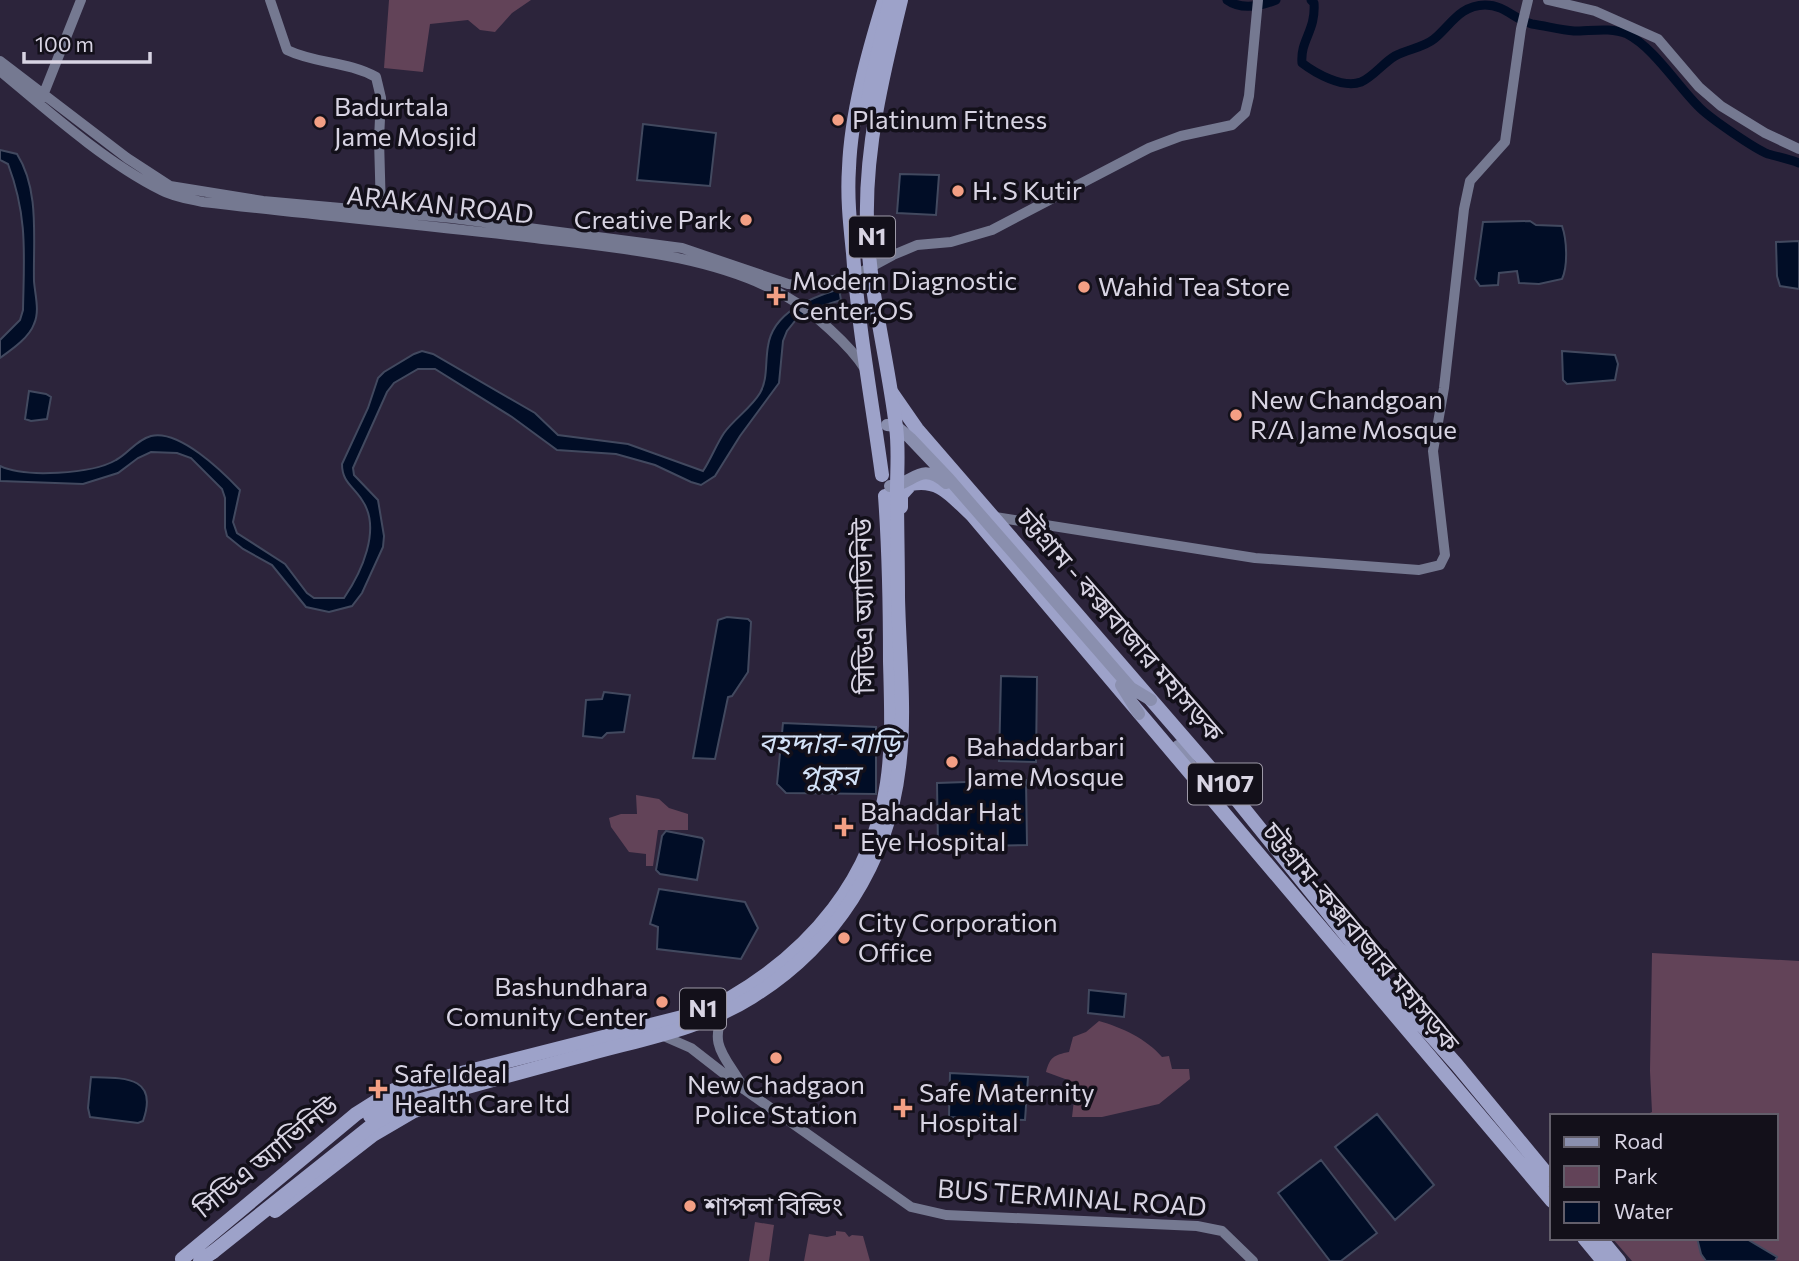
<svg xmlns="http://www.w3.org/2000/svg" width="1799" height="1261" viewBox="0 0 1799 1261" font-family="Commissioner,'Noto Sans Bengali',sans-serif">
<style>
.green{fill:#624358}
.water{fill:#010d26;stroke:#42495f;stroke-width:2}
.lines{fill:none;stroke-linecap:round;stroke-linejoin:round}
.canal{stroke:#010d26;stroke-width:9}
.secondary{stroke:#757991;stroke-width:10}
.primary{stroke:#8a8fae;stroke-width:12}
.highway{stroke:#9da2c9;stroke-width:14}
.primary-bridge{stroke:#8a8fae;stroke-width:12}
.highway-bridge{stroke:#9da2c9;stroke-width:14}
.poi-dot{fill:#f39f84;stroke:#13101a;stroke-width:2.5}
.labels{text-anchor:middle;stroke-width:7;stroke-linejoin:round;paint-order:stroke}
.shield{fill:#13101a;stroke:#9d99a7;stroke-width:2}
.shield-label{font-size:24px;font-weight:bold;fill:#d8d4e3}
.poi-label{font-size:26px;fill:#d8d4e3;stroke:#13101a;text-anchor:start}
.street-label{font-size:26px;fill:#d8d4e3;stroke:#13101a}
.water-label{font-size:28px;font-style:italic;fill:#d2e1f7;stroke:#13101a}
</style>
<rect width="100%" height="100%" fill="#2c243b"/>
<!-- green -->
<path class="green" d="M389,0H531L512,13L495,32L480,30L468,20L430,24L423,72L384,68Z
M636,795L659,799L669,808L688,814V830H658L653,866H646V854L629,852L611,827L609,818L621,814H637Z
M1652,953L1799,961V1261H1632L1612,1238H1776V1116H1644L1652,1112L1650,1071Z
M1099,1021C1121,1027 1147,1039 1162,1057L1169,1056L1172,1069H1189L1190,1079L1159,1104L1102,1117H1072L1076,1083L1046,1072C1050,1057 1054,1055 1069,1052L1073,1037L1086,1032Z
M755,1222L774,1225L769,1261H749Z
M836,1231L845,1232L849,1237L852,1235L863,1236L870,1261H804L809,1234L827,1237L836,1235Z"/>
<!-- water -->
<path class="water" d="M643,124L716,133L710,186L637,180Z
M0,150L17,154C40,190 33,240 34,281C35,295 40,311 34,324C29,338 11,350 0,358V340L20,320L23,310C24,255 28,217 8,164L0,160Z
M900,174L939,175L936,215L897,213Z
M1530,221L1536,225L1562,226C1567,240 1568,266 1562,279L1539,284L1519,283L1517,271L1499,273L1498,285L1480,286L1475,279L1483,222Z
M1799,241V289L1780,286L1777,276L1776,242Z
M839,289L841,300L813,309L795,321L787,331L783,341L779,383L740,436L715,476L701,485L691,482L655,465L616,454L557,450L512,417L435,369H418L394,383L387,392L353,468L354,475L378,500L384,536L383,547L362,593L352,606L329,612L306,607L272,565L243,549L227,536L225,528V498L222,489L191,458L177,453L151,452L138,458L118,473L83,484L0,481V466C24,478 92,474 116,460C129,453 136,440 151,436C179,429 222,471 240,490L233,522L237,533L285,564L307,593L314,598H344C361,573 382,529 362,500C353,486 342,482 342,464L368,408L378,378L384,372L414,354L422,351L433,354L535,413L558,435L628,444L703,471C711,459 716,445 724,433C734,419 751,408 760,393C768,379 765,362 768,346C773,312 810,298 839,289Z
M1562,351L1615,355L1618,364L1615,380L1567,384L1563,380Z
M29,391L46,394L51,397L47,419L31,421L25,419Z
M727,617L748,619L751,622L748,672L732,696L728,697L715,759L693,758L718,620Z
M1001,676L1037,677L1036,762L999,761Z
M604,692L630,695L624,732L607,733L602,738L583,736L586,700L602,699Z
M783,723L876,727V794L786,793L777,784Z
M1026,780L1027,845L938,847L937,783Z
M666,831L702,838L704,841L697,880L660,874L656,870L662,836Z
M659,889L745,902L758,928L741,959L657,949L658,927L650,924Z
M1089,990L1126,994L1124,1017L1088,1013Z
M950,1073L1028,1077L1025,1120L949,1117Z
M91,1077C124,1078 159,1076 143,1121L138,1123L90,1117L88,1108Z
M1377,1114L1434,1185L1395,1220L1335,1147Z
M1321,1160L1377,1233L1341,1261H1330L1278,1193Z
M1697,1238H1745L1777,1257L1775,1261H1706L1701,1254Z"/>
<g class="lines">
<!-- canal -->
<path class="canal" d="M1227,0C1241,10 1261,6 1276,0
M1311,0L1314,3C1316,31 1300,40 1302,63C1315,73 1343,89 1361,82C1373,77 1383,63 1395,56C1407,49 1423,48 1434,39C1450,26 1460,5 1485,5C1506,5 1514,20 1532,24C1546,26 1561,30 1574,31C1591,31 1611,27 1627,34C1653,47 1677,85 1698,106C1708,117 1755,149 1768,154C1778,157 1789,159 1799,163"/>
<!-- secondary -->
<path class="secondary" d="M270,0L287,50C316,64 347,61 376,77L381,98L379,139L381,212
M1548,0L1595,11L1658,39L1699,87L1721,106L1765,133L1799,149
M0,61L127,158L170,186L263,201L452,218L682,248L788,284L809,285L854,276L893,255L917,245L951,242L992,230L1149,148L1181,136L1232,125L1245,113L1249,96L1258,0
M0,71C48,111 105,162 161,190C174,197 189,199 203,202C313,215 425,225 535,238C617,248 715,255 787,297C812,311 850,345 865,369
M42,98L81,0
M995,517L1255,558L1419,570L1440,565L1445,555L1433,451L1444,388L1464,209L1470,181L1505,142L1521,29L1528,0
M725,1012C708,1043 724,1055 740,1082
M659,1034L691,1048L745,1090L911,1207L946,1215L1197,1226L1222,1231L1253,1261"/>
<!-- primary -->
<path class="primary" d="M1178,746L1191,766"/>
<!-- highway -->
<path class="highway" d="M892,393L917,429L1224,784L1387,986L1457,1065L1552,1180
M882,475C872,401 858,327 853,253C850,224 847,197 849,168C851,114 868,53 884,1
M901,507V495L911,484C940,478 952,497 972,515L1552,1201
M275,1211L373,1135L414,1111L462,1095
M1584,1238L1603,1261
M1600,1238L1619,1261
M182,1259L356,1114L394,1090L686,1016C700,1010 717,1006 730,998C811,951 873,878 887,783C893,743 891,701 890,661C890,606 889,551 885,496
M200,1261L213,1252"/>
<!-- primary-bridge -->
<path class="primary-bridge" d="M887,425L896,426L910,438L949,479L1131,688L1151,700
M890,486C913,485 920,460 946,483
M1121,685L1139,714"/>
<!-- highway-bridge -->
<path class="highway-bridge" d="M866,115L871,83L890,0
M370,1116L393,1102L411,1095
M213,1252L376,1122L414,1102C471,1086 528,1070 585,1055C642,1039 701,1029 752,997C834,946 888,863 899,767C906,713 899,651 898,597C898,561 897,526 897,491C897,469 899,448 896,427C888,359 869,293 867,223C865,147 883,74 901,0"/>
</g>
<!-- markers -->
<g class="poi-dot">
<circle cx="838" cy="120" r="7"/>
<circle cx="320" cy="122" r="7"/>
<circle cx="958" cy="191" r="7"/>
<circle cx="746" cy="220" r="7"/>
<circle cx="1084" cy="287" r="7"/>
<path d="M772.5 285.5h7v7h7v7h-7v7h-7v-7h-7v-7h7z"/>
<circle cx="1236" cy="415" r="7"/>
<circle cx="952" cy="762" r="7"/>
<path d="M840.5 816.5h7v7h7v7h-7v7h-7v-7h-7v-7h7z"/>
<circle cx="844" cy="938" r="7"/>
<circle cx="662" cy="1002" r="7"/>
<circle cx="776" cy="1058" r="7"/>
<path d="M374.5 1078.5h7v7h7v7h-7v7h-7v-7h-7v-7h7z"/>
<path d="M899.5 1097.5h7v7h7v7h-7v7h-7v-7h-7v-7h7z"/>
<circle cx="690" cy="1206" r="7"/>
</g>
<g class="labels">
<!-- shield labels -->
<g class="shield">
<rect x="849" y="216.5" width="46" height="41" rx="5"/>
<rect x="1188" y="763.5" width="74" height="41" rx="5"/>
<rect x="680" y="988.5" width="46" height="41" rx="5"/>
</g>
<g class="shield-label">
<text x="872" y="245">N1</text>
<text x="1225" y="792">N107</text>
<text x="703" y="1017">N1</text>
</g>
<!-- poi labels -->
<g class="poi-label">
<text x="334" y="116">Badurtala<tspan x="334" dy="30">Jame Mosjid</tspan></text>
<text x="852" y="129">Platinum Fitness</text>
<text x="972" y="200">H. S Kutir</text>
<text x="732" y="229" text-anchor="end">Creative Park</text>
<text x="792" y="290">Modern Diagnostic<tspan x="792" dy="30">Center,OS</tspan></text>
<text x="1098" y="296">Wahid Tea Store</text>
<text x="1250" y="409">New Chandgoan<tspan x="1250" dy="30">R/A Jame Mosque</tspan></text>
<text x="966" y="756">Bahaddarbari<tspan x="966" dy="30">Jame Mosque</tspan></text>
<text x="860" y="821">Bahaddar Hat<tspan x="860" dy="30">Eye Hospital</tspan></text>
<text x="858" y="932">City Corporation<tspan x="858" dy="30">Office</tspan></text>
<text x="648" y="996" text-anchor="end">Bashundhara<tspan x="648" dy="30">Comunity Center</tspan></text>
<text x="394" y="1083">Safe Ideal<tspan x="394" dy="30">Health Care ltd</tspan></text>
<text x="776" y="1094" text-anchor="middle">New Chadgaon<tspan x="776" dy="30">Police Station</tspan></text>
<text x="919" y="1102">Safe Maternity<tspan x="919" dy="30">Hospital</tspan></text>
<text x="704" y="1215">শাপলা বিল্ডিং</text>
</g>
<!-- street labels -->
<g class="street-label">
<text transform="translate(440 205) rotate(6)" y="9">ARAKAN ROAD</text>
<text transform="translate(864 606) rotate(-91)" y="9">সিডিএ অ্যাভিনিউ</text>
<text transform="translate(1120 625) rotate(49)" y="9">চট্টগ্রাম - কক্সবাজার মহাসড়ক</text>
<text transform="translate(1361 937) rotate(50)" y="9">চট্টগ্রাম-কক্সবাজার মহাসড়ক</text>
<text transform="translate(266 1157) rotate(-39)" y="9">সিডিএ অ্যাভিনিউ</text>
<text transform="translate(1072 1198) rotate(4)" y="9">BUS TERMINAL ROAD</text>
</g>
<!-- water labels -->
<g class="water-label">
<text x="829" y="753">বহদ্দার-বাড়ি<tspan x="829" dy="32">পুকুর</tspan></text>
</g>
</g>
<!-- legend -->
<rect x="1550" y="1114" width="228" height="126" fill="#13101a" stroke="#625e6a" stroke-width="2"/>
<rect x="1564" y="1137" width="35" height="10" fill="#8a8fae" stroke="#625e6a" stroke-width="2"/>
<text x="1614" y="1149" font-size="21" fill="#d8d4e3">Road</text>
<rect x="1564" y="1166" width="35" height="21" fill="#624358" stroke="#625e6a" stroke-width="2"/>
<text x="1614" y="1184" font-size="21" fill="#d8d4e3">Park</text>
<rect x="1564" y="1202" width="35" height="21" fill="#010d26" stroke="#625e6a" stroke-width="2"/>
<text x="1614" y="1219" font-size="21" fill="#d8d4e3">Water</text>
<!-- scale -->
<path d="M24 52v10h126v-10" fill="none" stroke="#d8d4e3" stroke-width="3.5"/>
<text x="35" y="52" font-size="21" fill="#d8d4e3" stroke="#13101a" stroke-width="5" paint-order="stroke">100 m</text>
</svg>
